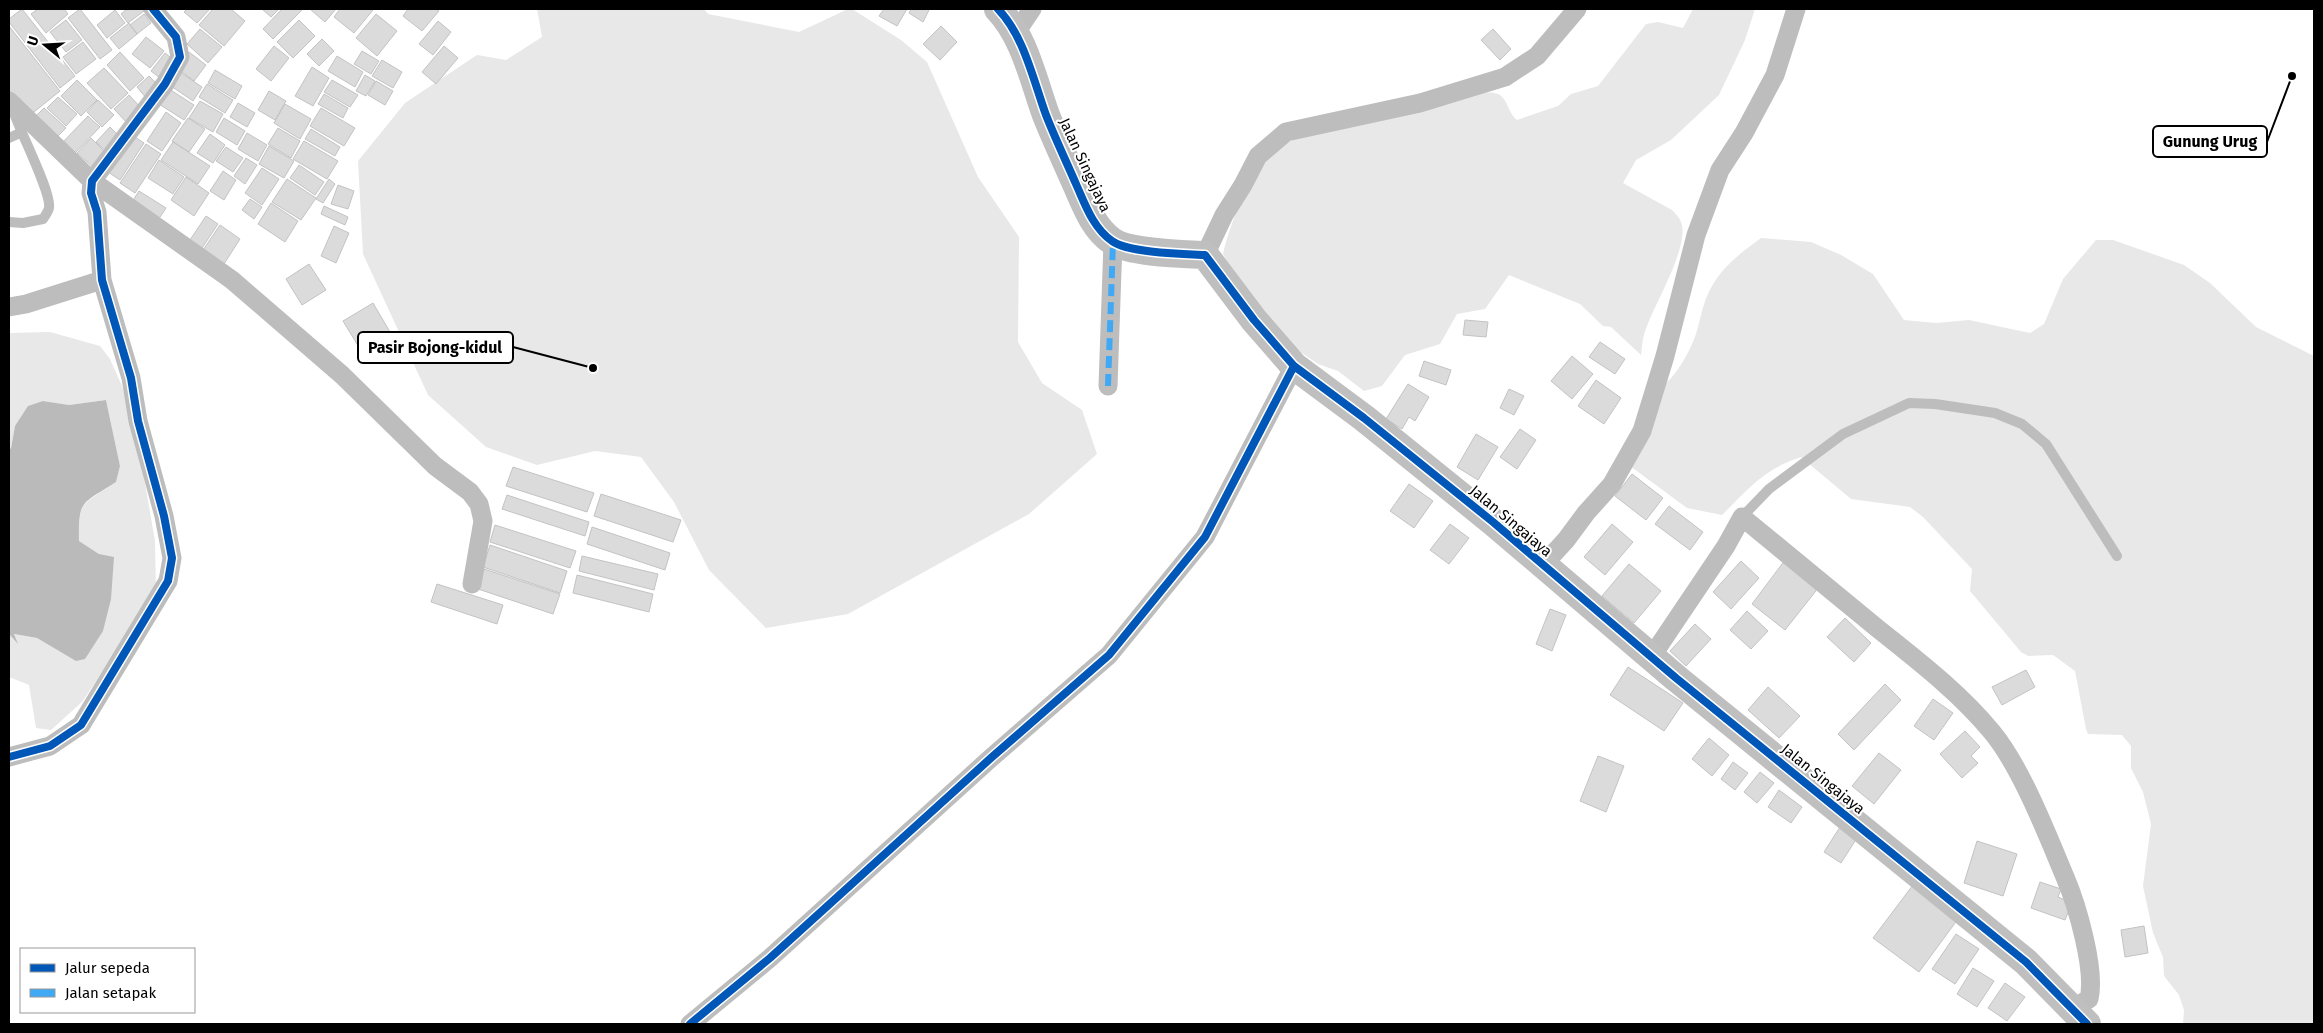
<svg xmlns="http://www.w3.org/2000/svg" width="2323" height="1033" viewBox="0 0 2323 1033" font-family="'Fira Sans',sans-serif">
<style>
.green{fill:#e8e8e8}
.water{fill:#bababa}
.building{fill:#dbdbdb;stroke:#c3c3c3}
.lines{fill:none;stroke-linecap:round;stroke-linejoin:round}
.lane{stroke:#bdbdbd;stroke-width:10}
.street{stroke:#bdbdbd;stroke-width:19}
.secondary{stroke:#bfbfbf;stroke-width:28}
.quiet{stroke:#3fa9f5;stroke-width:6;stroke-dasharray:12 6;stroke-linecap:butt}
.cycleway-casing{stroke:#fff;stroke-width:11}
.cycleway{stroke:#0057b8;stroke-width:8}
.labels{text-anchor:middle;stroke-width:4;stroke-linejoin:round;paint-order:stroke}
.street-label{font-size:15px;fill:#000;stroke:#fff}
.leader{fill:none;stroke:#000;stroke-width:2}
.callout-dot{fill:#000;stroke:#fff;stroke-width:2}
.callout{fill:#fff;stroke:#000;stroke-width:2}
.callout-label{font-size:16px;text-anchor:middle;font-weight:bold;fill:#000}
</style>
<rect width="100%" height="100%" fill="#fff"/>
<!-- green -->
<path class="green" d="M537,9H704L708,14L799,32L848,9H852L901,40L927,62L978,177L1019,237L1018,342L1042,383L1082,410L1097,454L1029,514L848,614L766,628L709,570L674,502L641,457L595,451L537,465L486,447L428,395L363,254L358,161L405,103L477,55L506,60L542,37Z
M1693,9H1755L1745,40L1719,95L1671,140L1636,160L1623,183L1672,210C1677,215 1681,219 1682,226C1687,253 1651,309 1644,335C1642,342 1642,348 1641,355L1611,327L1603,326L1580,304L1509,275L1485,309L1457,314L1440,344L1405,355L1382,386L1364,391L1338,371L1318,364L1293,347L1242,290L1223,254C1232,216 1250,174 1279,148C1285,142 1295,139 1303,136L1476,91C1483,92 1491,92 1498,94C1507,97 1508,113 1517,120L1558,106L1571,94L1598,86L1646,24L1658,22L1683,28Z
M1761,238L1811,242L1841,255L1873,274L1904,320L1936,323L1969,320L2030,333L2044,324L2063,279L2096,240H2113L2184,265L2210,283L2256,327L2314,356V1024H2183L2184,1010L2179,995L2164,976L2163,957L2153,933L2143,886L2151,824L2143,792L2131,768V746L2122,735L2088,734L2086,729L2075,671L2053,655L2028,656L2021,652L1970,591L1972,569L1923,517L1910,507L1851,499L1801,457C1764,469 1748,489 1722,515L1687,508L1630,466L1666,383C1679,371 1690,351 1696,334C1701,318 1703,301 1712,286C1724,265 1742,252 1761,238Z
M50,332L100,346L110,359L122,386L137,437L155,541L156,592L82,702L51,730L36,728L29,685L9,677V634L17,643L14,634L37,638L77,661L99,554L79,541C78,499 83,505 116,482L120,466L106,400L69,405L43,401L15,426L11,448L9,450V333Z"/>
<!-- water -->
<path class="water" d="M106,400L120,466L116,482C83,504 78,498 79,541L99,554L114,557L111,599L103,631L85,659L76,661L37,638L14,634L18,644L9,634V450L11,448L15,426L28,406L43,401L69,405Z"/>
<!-- building -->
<path class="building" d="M22,9L75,76L60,88L9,22V19Z
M38,9H64L68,14L46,33L31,14Z
M80,9L112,50L100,59L68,18Z
M127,9H142L144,11L128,23L121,14Z
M187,9H210L197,23L184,12Z
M213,9H231L245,21L224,46L199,25Z
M262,9H279L271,17Z
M282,9H303L273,39L263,29Z
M312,9H336L325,22L311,10Z
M340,9H371L373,10L354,33L334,17Z
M408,9H436L439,11L422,31L403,16Z
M884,9H907L897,26L879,16Z
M911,9H927L929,10L923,22L909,13Z
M115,10L125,23L107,38L97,25Z
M144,14L151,23L137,34L130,25Z
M376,14L397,31L377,56L356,38Z
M66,20L82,40L66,52L50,32Z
M299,20L315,36L293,58L277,42Z
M438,21L451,32L433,55L419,44Z
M129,23L137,34L119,49L110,38Z
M9,26L60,91L29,116L9,90Z
M941,26L957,42L940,60L923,44Z
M200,29L222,47L208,63L187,44Z
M1493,29L1511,49L1500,60L1481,40Z
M146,37L164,51L150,68L132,54Z
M322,39L334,51L319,66L307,54Z
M83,42L96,59L76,74L63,57Z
M274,46L289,58L271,81L256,69Z
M444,46L458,58L436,84L422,72Z
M362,51L379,61L371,74L354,64Z
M120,52L144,78L130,91L107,65Z
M189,52L206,65L194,81L177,68Z
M165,53L174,60L160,78L151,71Z
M337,56L363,72L355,87L328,71Z
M382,60L402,72L393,88L372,76Z
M312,67L329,78L313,106L295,96Z
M104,68L128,93L111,109L87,83Z
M177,70L202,87L193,101L168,84Z
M215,70L242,86L235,99L208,83Z
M365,75L375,81L366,96L356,91Z
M149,76L160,87L147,99L137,87Z
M77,80L97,100L81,116L61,96Z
M332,80L358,95L350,107L324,92Z
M376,81L393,91L385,105L368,95Z
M207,84L233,100L225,113L199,97Z
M169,89L194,105L184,120L159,104Z
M269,91L286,101L275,120L258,110Z
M324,94L348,108L343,118L318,104Z
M129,95L143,110L128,124L114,109Z
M58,97L77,114L66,126L47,108Z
M98,100L114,115L102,127L87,112Z
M200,101L223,114L213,132L189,118Z
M238,103L255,113L247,127L230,117Z
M285,104L311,119L300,139L274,123Z
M44,108L66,128L55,139L34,118Z
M321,108L355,128L344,146L310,126Z
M166,112L181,123L162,151L147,141Z
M88,116L100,127L73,155L61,144Z
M188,118L205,129L189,152L172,141Z
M224,118L245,131L237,145L216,132Z
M110,127L121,138L108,153L96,142Z
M278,128L300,141L291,158L268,144Z
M311,129L340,147L335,156L305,139Z
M129,133L144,143L120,180L105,170Z
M247,133L267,145L258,161L238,149Z
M210,134L225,145L213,163L197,153Z
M91,138L106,153L93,167L77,153Z
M304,141L338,161L327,179L293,159Z
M173,142L210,166L198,184L161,160Z
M146,144L161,154L135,193L120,183Z
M269,146L294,161L284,178L259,164Z
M226,147L243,158L233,172L216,161Z
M246,158L257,165L245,184L234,176Z
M159,160L184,177L173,194L148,178Z
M299,165L324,182L315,195L290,178Z
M262,168L279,179L262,205L245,193Z
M223,171L236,180L224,200L210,191Z
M186,177L209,193L194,216L171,200Z
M287,179L316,198L301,220L272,202Z
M329,179L335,184L323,203L316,199Z
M338,185L354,191L348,209L331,204Z
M139,191L166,208L156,223L130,205Z
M250,199L262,207L254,219L242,210Z
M271,203L298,221L285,242L258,224Z
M324,206L348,217L345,225L321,214Z
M206,216L218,224L200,251L188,243Z
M220,225L240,239L224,264L203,250Z
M334,226L349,233L336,263L321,256Z
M309,264L326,290L302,305L286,279Z
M373,303L390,332L360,349L343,321Z
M1465,320L1488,322L1486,337L1463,335Z
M1600,342L1625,359L1615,374L1589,357Z
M1572,356L1593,374L1572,399L1551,381Z
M1424,361L1451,370L1446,385L1419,376Z
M1596,380L1621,398L1604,424L1578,406Z
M1408,384L1429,397L1415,421L1409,417L1402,429L1386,419Z
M1509,389L1524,396L1514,415L1500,408Z
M1520,429L1536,440L1517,469L1500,457Z
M1476,434L1498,447L1478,480L1457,467Z
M513,467L594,493L587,512L506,486Z
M1632,474L1663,498L1646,520L1615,496Z
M1409,484L1433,501L1414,528L1390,511Z
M601,494L681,520L673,542L594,516Z
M507,495L589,522L585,536L502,509Z
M1669,506L1703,532L1690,550L1655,524Z
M1450,524L1469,538L1449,564L1430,550Z
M1612,524L1633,542L1605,575L1584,557Z
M495,525L576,551L570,568L490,542Z
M592,527L670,553L665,570L587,544Z
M490,545L567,571L560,593L483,567Z
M582,556L658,574L654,590L579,571Z
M1785,560L1819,587L1785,630L1752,604Z
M1741,561L1759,578L1731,609L1713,592Z
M1629,564L1661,591L1634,623L1602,596Z
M484,569L560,594L553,614L478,589Z
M577,575L653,594L649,612L573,593Z
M437,584L503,605L497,624L431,602Z
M1550,609L1566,615L1552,651L1536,644Z
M1747,611L1768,631L1751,649L1730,630Z
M1845,618L1871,643L1854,662L1827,637Z
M1695,624L1711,639L1686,666L1670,651Z
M1628,667L1683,703L1664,731L1610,695Z
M2026,670L2035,687L2002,705L1992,687Z
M1885,684L1901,700L1854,750L1838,734Z
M1768,687L1800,716L1779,738L1748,710Z
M1933,699L1953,713L1934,740L1914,726Z
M1965,731L1980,747L1971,756L1978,763L1962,778L1940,754Z
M1709,738L1729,755L1712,776L1692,759Z
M1879,753L1901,770L1874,804L1852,786Z
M1598,756L1624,766L1606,812L1580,801Z
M1733,762L1748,773L1735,790L1721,779Z
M1760,772L1774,783L1757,803L1744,792Z
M1779,790L1802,807L1791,823L1768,807Z
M1840,827L1857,838L1841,863L1824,852Z
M1977,841L2017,854L2003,896L1964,883Z
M2040,882L2061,889L2058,897L2072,903L2065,920L2031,908Z
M1913,885L1958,919L1919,972L1873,938Z
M2144,926L2148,953L2125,957L2121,930Z
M1956,934L1979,949L1955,984L1932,969Z
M1973,968L1994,981L1977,1007L1957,994Z
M2005,983L2025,997L2007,1021L1988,1008Z"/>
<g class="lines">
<!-- lane -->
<path class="lane" d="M9,138L20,133
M9,222L23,223L43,219C45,216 48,212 49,208C52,193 19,130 13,110
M1742,517L1769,489L1843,434L1909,403L1935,404L1995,413L2022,424L2046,444L2117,556"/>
<!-- street -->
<path class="street" d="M1015,34L1032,9
M9,101L92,181L232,280L342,375L435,466L470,492L479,504L483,521L472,584
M1205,255L1224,215L1243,185L1258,156L1286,132L1420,103L1505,77L1537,56L1577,9
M9,307L26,304L102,280
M1108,386L1113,242
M1543,565L1566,540L1586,513L1612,484L1642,431L1665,356L1696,235L1720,170L1744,133L1775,75L1796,9
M1652,656L1726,546L1742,517C1787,554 1832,591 1877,628C1917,660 1959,692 1992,732C2021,767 2047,834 2065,877C2077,905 2096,970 2089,999L2073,1008
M9,757L50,746L81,725L168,581L172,558L164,516L138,421L131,378L102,280L97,212L91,193L92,181L165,84L180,57L176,37L153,9
M690,1024L770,958L992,757L1109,655L1205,537L1294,366"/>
<!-- secondary -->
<path class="secondary" d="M998,9C1024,36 1033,79 1046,115C1055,138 1066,161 1076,184C1085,204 1093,228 1112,241C1128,253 1184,254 1205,255L1254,320L1294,366L1364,418L1493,522L1676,678L2026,962L2087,1024"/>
<!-- quiet -->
<path class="quiet" d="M1108,386L1113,242"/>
<!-- cycleway casing -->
<g class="cycleway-casing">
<path id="cycleway" d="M998,9C1024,36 1033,79 1046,115C1055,138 1066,161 1076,184C1085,204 1093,228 1112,241C1128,253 1184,254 1205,255L1254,320L1294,366L1364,418L1493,522L1676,678L2026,962L2087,1024
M9,757L50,746L81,725L168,581L172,558L164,516L138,421L131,378L102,280L97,212L91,193L92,181L165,84L180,57L176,37L153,9
M690,1024L770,958L992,757L1109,655L1205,537L1294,366"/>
</g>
<!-- cycleway -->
<use href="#cycleway" class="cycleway"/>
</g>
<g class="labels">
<!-- street labels -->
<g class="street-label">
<text transform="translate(1085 165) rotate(65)" y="5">Jalan Singajaya</text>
<text transform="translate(1511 521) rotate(40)" y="5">Jalan Singajaya</text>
<text transform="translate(1823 779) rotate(39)" y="5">Jalan Singajaya</text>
</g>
</g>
<!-- callouts -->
<path class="leader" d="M2292 76L2267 142M593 368L513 347"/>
<g class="callout-dot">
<circle cx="2292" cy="76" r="5"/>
<circle cx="593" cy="368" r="5"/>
</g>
<g class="callout">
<rect x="2153" y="126" width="114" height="31" rx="5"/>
<rect x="358" y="332" width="155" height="31" rx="5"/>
</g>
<g class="callout-label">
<text x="2210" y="147">Gunung Urug</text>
<text x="435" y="353">Pasir Bojong-kidul</text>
</g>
<!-- border -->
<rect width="2323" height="1033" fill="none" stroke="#000000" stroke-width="20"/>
<!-- legend -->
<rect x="20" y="948" width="175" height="65" fill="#ffffff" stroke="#999999"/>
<rect x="30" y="964" width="25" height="8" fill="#0057b8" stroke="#999999"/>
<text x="65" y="973" font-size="15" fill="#000000">Jalur sepeda</text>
<rect x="30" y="989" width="25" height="8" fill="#3fa9f5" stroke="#999999"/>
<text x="65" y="998" font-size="15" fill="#000000">Jalan setapak</text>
<!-- north arrow -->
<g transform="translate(45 45) rotate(288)" stroke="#ffffff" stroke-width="4" paint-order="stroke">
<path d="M0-4L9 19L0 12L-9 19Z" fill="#000000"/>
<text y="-8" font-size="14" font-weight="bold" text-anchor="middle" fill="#000000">U</text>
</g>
</svg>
